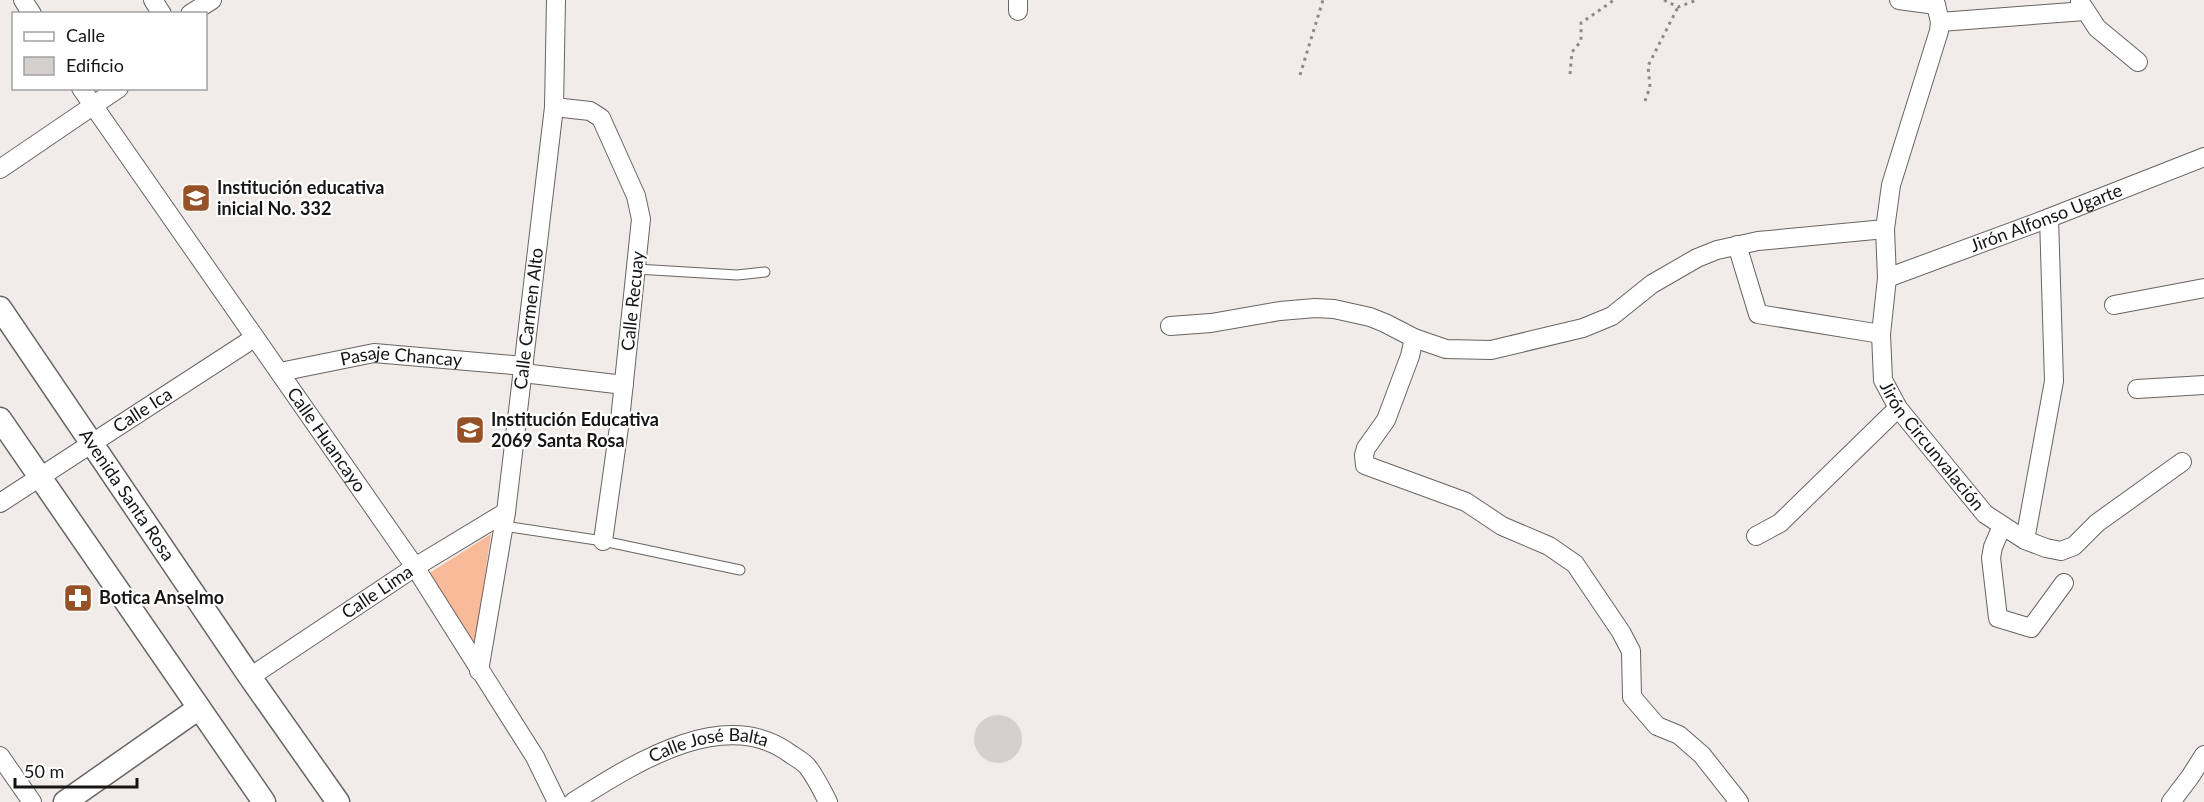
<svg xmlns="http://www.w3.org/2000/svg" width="2204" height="802" viewBox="0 0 2204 802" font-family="Lato,sans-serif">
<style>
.green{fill:#f8ba98}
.building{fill:#d4d0cd}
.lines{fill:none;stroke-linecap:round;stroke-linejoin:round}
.service-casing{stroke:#686462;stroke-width:11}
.minor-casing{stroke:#686462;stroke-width:20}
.tertiary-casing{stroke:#686462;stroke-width:25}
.path{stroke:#8e8a88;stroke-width:3;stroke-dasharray:3 4.5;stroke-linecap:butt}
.service{stroke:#fff;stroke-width:9}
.minor{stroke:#fff;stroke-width:18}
.tertiary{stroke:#fff;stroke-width:22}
.labels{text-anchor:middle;stroke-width:4.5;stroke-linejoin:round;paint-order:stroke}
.poi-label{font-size:18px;font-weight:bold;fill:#171514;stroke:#fff;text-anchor:start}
.street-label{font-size:18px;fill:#171514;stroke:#fff}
</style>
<rect width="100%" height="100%" fill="#f1ece9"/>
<!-- green -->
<path class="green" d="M491,534L475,645L428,574Z"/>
<!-- building -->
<path class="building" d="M974 739a24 24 0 1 1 48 0a24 24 0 1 1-48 0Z"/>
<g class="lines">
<!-- service casing -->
<g class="service-casing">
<path id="service" d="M636,269L737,275L765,272
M504,526L603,541L740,570"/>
</g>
<!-- minor casing -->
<g class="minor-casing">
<g id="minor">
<path d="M23,0L32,14"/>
<path d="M153,0L162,14"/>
<path d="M1899,0L1936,5"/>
<path d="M2080,2L2097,28L2138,62"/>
<path id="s1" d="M1936,5L1940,22L1939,31L1891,185L1885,229L1887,278L1881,334L1883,380L1898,408L1985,514L2025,540L2046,548L2061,551L2074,546L2097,523L2182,462"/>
<path d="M1018,11V0"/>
<path d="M190,14L212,0"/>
<path d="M1940,22L2085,11"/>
<path id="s2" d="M81,88L415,567L535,757L557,802"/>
<path d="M554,107L590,111L601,118L636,196L641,219L620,420L603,541"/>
<path d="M0,169L119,88"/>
<path d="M1737,245L1758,314L1881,334"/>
<path id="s3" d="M1887,278L2049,218L2204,157"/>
<path d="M2114,305L2204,288"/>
<path d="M1170,326L1211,323L1280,311L1315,308L1334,309L1370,317L1385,323L1414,338L1446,349L1491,350L1583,328L1612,316L1652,284L1697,258L1717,250L1758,241L1885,229"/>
<path d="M1414,338L1410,356L1386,420L1366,448L1364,455L1365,465L1466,502L1502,526L1549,546L1575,564L1621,632L1631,651L1632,697L1657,726L1679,735L1702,755L1739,802"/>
<path id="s4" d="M280,372L374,353L524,366"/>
<path d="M523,373L624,385"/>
<path d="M2137,389L2204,385"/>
<path id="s5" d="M0,503L254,338"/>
<path d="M2002,526L1993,547L1991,558L1998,618L2031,628L2064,583"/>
<path d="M1756,536L1780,523L1898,408"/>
<path d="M2025,540L2054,381L2049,218"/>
<path id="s6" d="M479,671L506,512L554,107L556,0"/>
<path id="s7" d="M250,677L415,567L506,512"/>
<path d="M0,756L32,802"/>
<path id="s8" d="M573,802C632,765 725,703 792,755C797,758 803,762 807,766C815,776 822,790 828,802"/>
<path d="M2171,802L2190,777L2204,755"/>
</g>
</g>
<!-- tertiary casing -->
<g class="tertiary-casing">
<g id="tertiary">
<path id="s9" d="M0,308L250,677L338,802"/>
<path d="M0,419L264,802"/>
<path d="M65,802L199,708"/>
</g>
</g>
<!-- path -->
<path class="path" d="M1664,0L1678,7L1697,0
M1570,74L1572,52L1581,41V23L1614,0
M1300,75L1323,0
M1645,101L1650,87L1648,66L1678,7"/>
<!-- service -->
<use href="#service" class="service"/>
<!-- minor -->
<use href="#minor" class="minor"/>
<!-- tertiary -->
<use href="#tertiary" class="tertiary"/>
</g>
<!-- icons -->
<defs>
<g id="school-square" transform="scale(1.5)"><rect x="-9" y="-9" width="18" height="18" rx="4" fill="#975127" stroke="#fff"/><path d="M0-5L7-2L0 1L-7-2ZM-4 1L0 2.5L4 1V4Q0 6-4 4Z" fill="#fff"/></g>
<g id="pharmacy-square" transform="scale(1.5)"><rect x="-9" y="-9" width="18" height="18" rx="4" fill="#975127" stroke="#fff"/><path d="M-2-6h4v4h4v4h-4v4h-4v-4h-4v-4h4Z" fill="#fff"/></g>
</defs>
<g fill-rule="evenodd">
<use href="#school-square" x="196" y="198"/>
<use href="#school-square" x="470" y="430"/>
<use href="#pharmacy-square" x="78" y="598"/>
</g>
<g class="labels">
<!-- poi labels -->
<g class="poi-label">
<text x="217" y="194">Institución educativa<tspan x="217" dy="21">inicial No. 332</tspan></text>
<text x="491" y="426">Institución Educativa<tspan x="491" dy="21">2069 Santa Rosa</tspan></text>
<text x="99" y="604">Botica Anselmo</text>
</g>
<!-- street labels -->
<g class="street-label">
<text dy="6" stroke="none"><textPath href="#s3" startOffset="170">Jirón Alfonso Ugarte</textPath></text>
<text transform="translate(633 301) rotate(-84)" y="6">Calle Recuay</text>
<text dy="6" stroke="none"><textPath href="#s6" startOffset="356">Calle Carmen Alto</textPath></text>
<text dy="6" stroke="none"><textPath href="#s4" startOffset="123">Pasaje Chancay</textPath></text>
<text dy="6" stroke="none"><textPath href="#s5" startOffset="170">Calle Ica</textPath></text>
<text dy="6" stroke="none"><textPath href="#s2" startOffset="429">Calle Huancayo</textPath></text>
<text dy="6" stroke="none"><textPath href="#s1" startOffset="466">Jirón Circunvalación</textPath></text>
<text dy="6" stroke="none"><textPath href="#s9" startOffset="226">Avenida Santa Rosa</textPath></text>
<text dy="6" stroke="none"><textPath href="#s7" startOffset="153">Calle Lima</textPath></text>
<text dy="6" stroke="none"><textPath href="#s8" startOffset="150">Calle José Balta</textPath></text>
</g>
</g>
<!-- legend -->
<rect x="12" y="12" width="195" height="78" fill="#ffffff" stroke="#a2a1a1" stroke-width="1.5"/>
<rect x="24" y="32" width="30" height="9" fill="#ffffff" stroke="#a2a1a1" stroke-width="1.5"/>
<text x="66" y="42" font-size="18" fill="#171514">Calle</text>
<rect x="24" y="57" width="30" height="18" fill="#d4d0cd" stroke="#a2a1a1" stroke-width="1.5"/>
<text x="66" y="72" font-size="18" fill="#171514">Edificio</text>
<!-- scale -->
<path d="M15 778v9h122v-9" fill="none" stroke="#171514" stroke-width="3"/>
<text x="24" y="778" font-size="18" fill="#171514" stroke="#ffffff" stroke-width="4.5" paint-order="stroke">50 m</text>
</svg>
